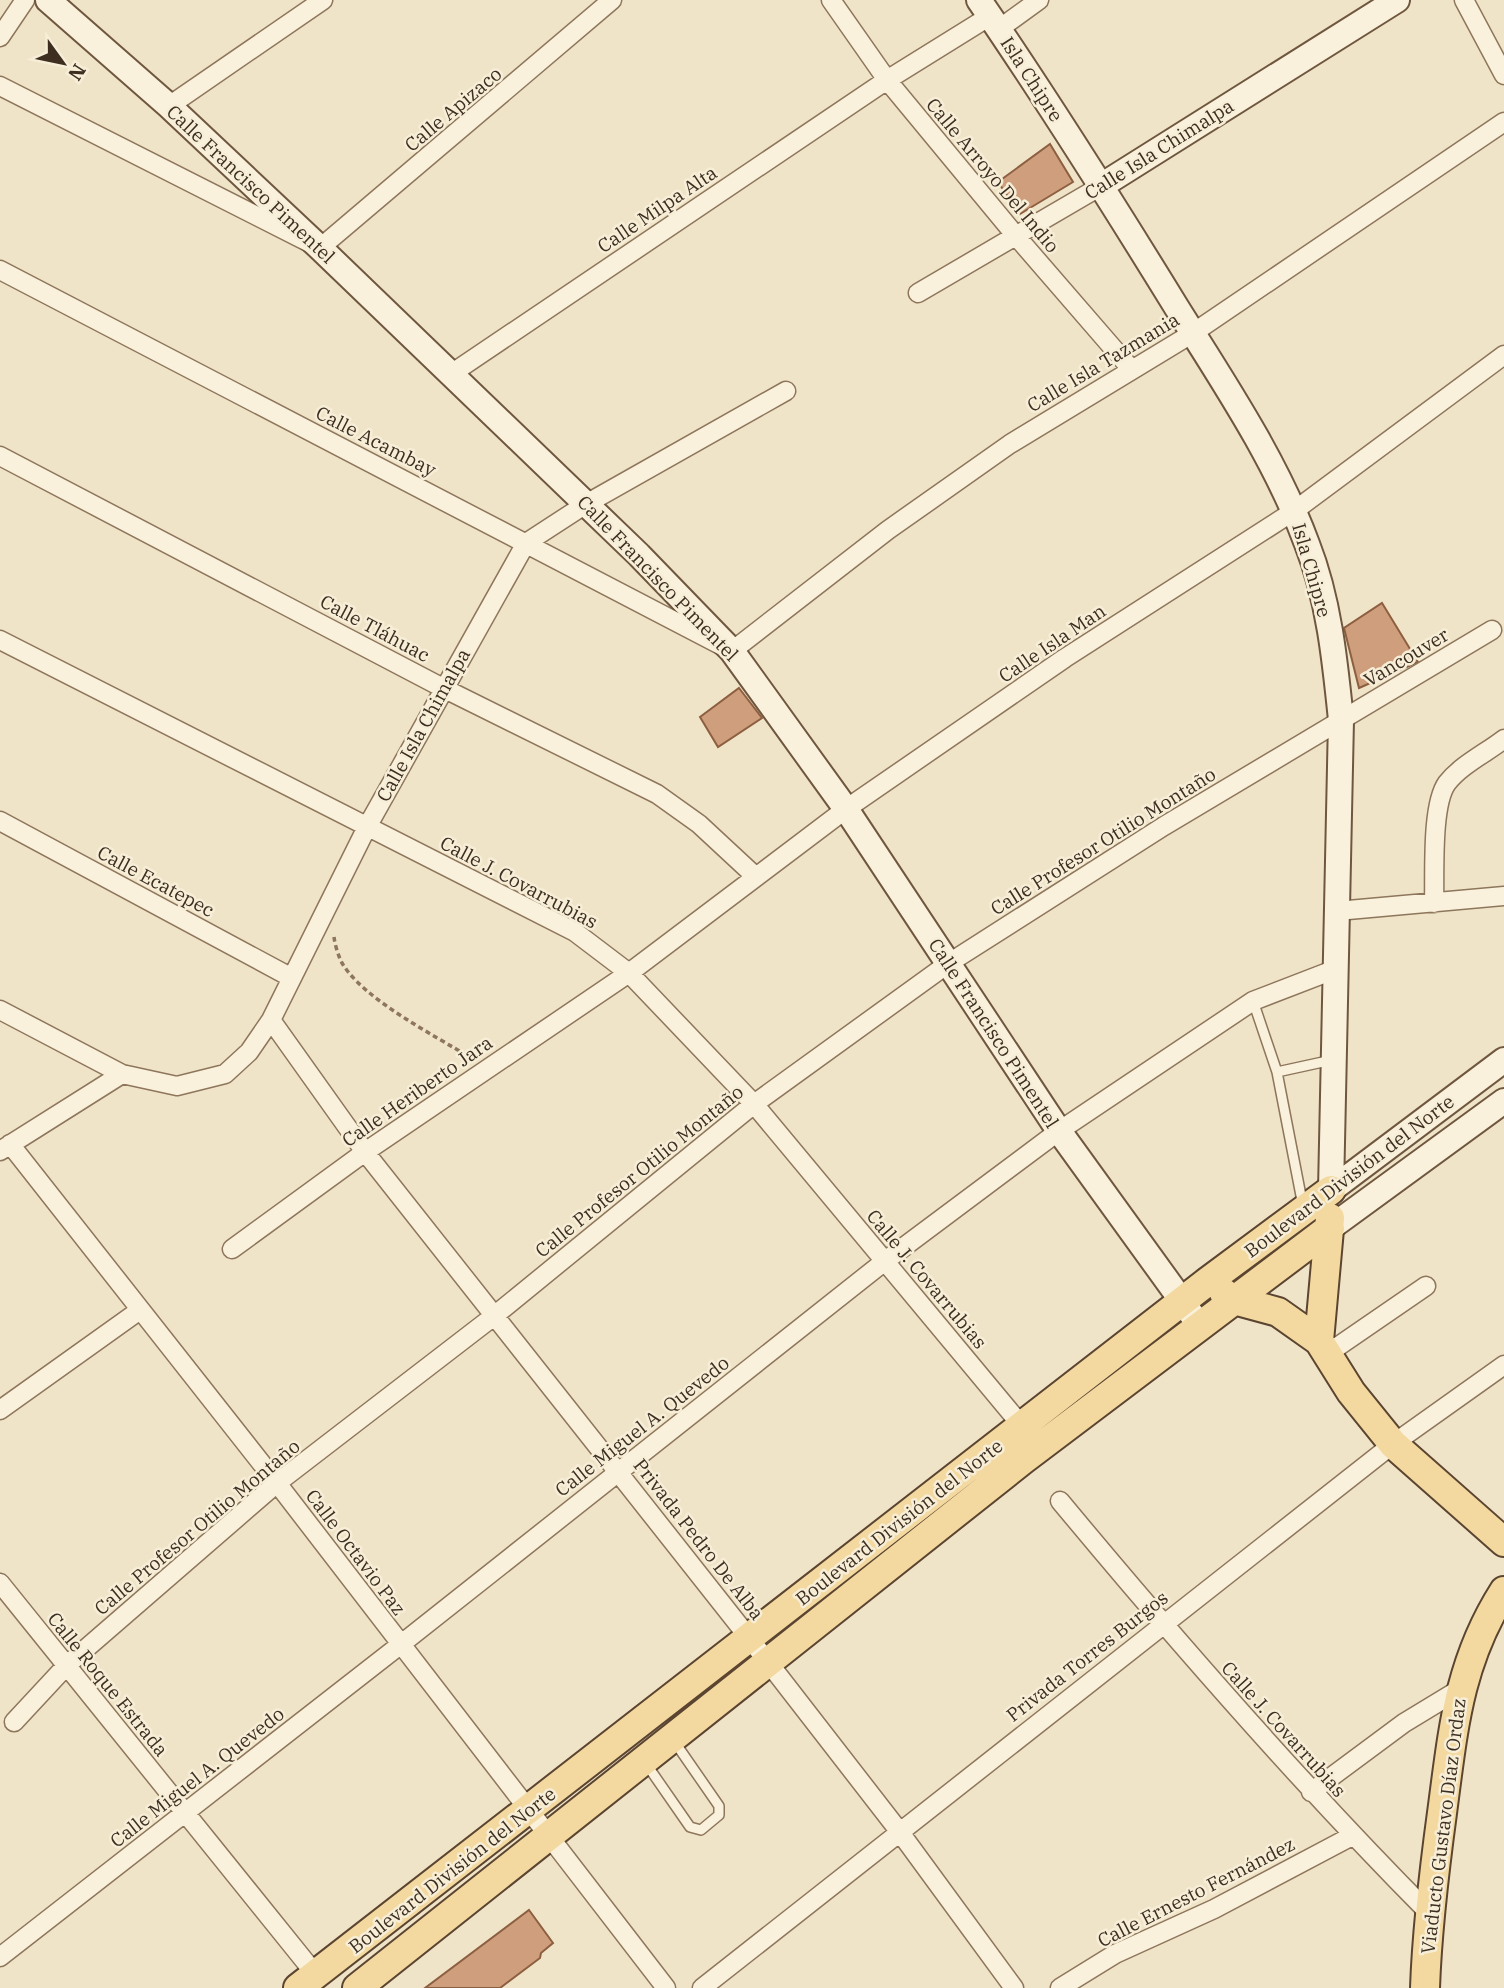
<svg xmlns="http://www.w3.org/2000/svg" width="1504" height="1988" viewBox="0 0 1504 1988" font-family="'IBM Plex Serif',serif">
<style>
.building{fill:#cf9f7d;stroke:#8d5f41;stroke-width:2}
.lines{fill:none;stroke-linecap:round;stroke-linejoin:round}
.lane-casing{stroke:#8d765c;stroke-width:12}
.street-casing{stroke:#8d765c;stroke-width:21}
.secondary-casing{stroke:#6f573f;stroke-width:28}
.primary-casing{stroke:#5b4430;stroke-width:32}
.path{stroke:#8d765c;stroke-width:3.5;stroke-dasharray:5 3.5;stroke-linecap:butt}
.lane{stroke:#faf1dc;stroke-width:9}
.street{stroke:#faf1dc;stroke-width:18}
.secondary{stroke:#faf1dc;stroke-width:24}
.primary{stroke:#f3d9a0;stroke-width:28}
.labels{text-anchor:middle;stroke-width:5;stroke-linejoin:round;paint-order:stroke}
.street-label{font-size:19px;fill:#3d2e20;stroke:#f7eed8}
</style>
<rect width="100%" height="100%" fill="#f0e4c8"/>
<!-- building -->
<path class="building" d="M1050,144L1073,182L1020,214L998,182Z
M1382,603L1418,662L1359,688L1344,628Z
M739,688L762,718L718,747L700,717Z
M529,1910L553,1943L541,1953L540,1958L500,1988H425Z"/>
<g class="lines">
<!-- lane casing -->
<g class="lane-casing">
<path id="lane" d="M1253,1001L1277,1072
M1303,1206L1277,1072L1332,1060
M647,1765L690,1827L701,1830L719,1815V1806L674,1741"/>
</g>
<!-- street casing -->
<g class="street-casing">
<path id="street" d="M831,0L887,80L1016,236L1132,370
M1464,0L1504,75
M999,29L1039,0
M0,37L25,0
M0,86L320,248L612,0
M169,106L323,0
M0,270L732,651L888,530L1010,444L1193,333L1504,122
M918,293L1101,186
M451,374L887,80L990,16
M0,456L443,688L657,794L699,824L755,876
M0,640L575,932L629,973L754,1104L1022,1426
M0,821L292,978
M1434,903C1435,874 1431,805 1447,783C1461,765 1486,753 1504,739
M1337,911L1504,896
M0,1010L122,1074L177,1086L225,1074L249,1052L271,1020L367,827L526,543L586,504L786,391
M271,1020L365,1152L768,1662L899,1831L1014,1988
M10,1144L277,1483L666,1988
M0,1151L122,1074
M232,1249L365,1152L629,973L846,809L1065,658L1294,511L1504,355
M1327,1354L1426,1286
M0,1410L140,1310
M1060,1501C1178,1643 1299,1782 1429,1913
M0,1583L316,1975
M14,1722L67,1665L277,1483L494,1316L754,1104L949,963L1164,826L1492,630
M1311,1792L1404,1723L1460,1689
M0,1957L400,1645L885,1261L1059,1131L1253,1001L1336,969
M702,1988L1393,1444L1504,1365
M1060,1988L1115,1954L1214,1909L1352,1836"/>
</g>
<!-- secondary casing -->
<g class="secondary-casing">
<path id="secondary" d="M48,0L169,106L320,248L639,555L732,651L846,809L1059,1131L1200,1326
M979,0C1048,101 1113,204 1177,308C1224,383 1276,460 1307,544C1329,600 1335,661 1341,720L1331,1190
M1101,186L1397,0
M1331,1190L1504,1060
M1330,1228L1504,1101"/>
</g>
<!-- primary casing -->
<g class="primary-casing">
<path id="primary" d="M1224,1293L1234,1300L1278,1312L1319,1341L1351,1392L1393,1444L1504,1542
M1319,1341L1330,1218
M298,1988L1207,1282L1331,1190
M357,1988L1024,1459L1330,1228
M1425,1988C1427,1929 1434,1872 1442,1813C1453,1731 1458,1663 1504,1591"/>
</g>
<!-- path -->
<path class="path" d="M334,937C335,945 338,955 342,963C363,999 434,1035 471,1058"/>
<!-- lane -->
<use href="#lane" class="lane"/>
<!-- street -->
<use href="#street" class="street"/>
<!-- secondary -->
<use href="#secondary" class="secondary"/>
<!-- primary -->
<use href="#primary" class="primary"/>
</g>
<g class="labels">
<!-- street labels -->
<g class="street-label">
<text transform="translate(1032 79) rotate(57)" y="7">Isla Chipre</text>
<text transform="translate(453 109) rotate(-40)" y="7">Calle Apizaco</text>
<text transform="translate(1159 149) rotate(-32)" y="7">Calle Isla Chimalpa</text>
<text transform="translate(993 175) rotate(50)" y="7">Calle Arroyo Del Indio</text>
<text transform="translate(251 184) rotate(43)" y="7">Calle Francisco Pimentel</text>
<text transform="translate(657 209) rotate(-34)" y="7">Calle Milpa Alta</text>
<text transform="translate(1103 362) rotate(-31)" y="7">Calle Isla Tazmania</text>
<text transform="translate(376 441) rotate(27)" y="7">Calle Acambay</text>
<text transform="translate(1312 570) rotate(74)" y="7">Isla Chipre</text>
<text transform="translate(658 578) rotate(46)" y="7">Calle Francisco Pimentel</text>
<text transform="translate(375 628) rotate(28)" y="7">Calle Tláhuac</text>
<text transform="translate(1052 643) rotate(-34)" y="7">Calle Isla Man</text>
<text transform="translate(1406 657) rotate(-31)" y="7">Vancouver</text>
<text transform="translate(423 725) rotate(-61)" y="7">Calle Isla Chimalpa</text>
<text transform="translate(1103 841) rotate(-32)" y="7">Calle Profesor Otilio Montaño</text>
<text transform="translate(156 881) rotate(28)" y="7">Calle Ecatepec</text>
<text transform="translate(519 882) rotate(28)" y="7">Calle J. Covarrubias</text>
<text transform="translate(994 1033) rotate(57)" y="7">Calle Francisco Pimentel</text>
<text transform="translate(417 1091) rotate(-35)" y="7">Calle Heriberto Jara</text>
<text transform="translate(639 1171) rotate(-39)" y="7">Calle Profesor Otilio Montaño</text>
<text transform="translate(1349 1176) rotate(-37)" y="7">Boulevard División del Norte</text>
<text transform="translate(927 1279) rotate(50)" y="7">Calle J. Covarrubias</text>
<text transform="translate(642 1426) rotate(-38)" y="7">Calle Miguel A. Quevedo</text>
<text transform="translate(899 1522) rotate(-38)" y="7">Boulevard División del Norte</text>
<text transform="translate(197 1527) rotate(-40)" y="7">Calle Profesor Otilio Montaño</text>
<text transform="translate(699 1539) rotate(52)" y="7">Privada Pedro De Alba</text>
<text transform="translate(356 1552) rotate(53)" y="7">Calle Octavio Paz</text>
<text transform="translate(1087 1656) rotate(-38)" y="7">Privada Torres Burgos</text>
<text transform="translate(108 1684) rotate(51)" y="7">Calle Roque Estrada</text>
<text transform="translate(1284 1729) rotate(48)" y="7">Calle J. Covarrubias</text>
<text transform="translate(197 1777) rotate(-38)" y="7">Calle Miguel A. Quevedo</text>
<text transform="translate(1443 1826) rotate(-83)" y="7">Viaducto Gustavo Díaz Ordaz</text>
<text transform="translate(452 1870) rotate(-38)" y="7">Boulevard División del Norte</text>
<text transform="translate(1196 1892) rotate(-27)" y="7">Calle Ernesto Fernández</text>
</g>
</g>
<!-- north arrow -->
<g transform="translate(63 63) rotate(123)" stroke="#f7eed8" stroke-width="5" paint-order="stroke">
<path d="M0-5L12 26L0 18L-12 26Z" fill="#3d2e20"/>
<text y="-10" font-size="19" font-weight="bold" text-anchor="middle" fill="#3d2e20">N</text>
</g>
</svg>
